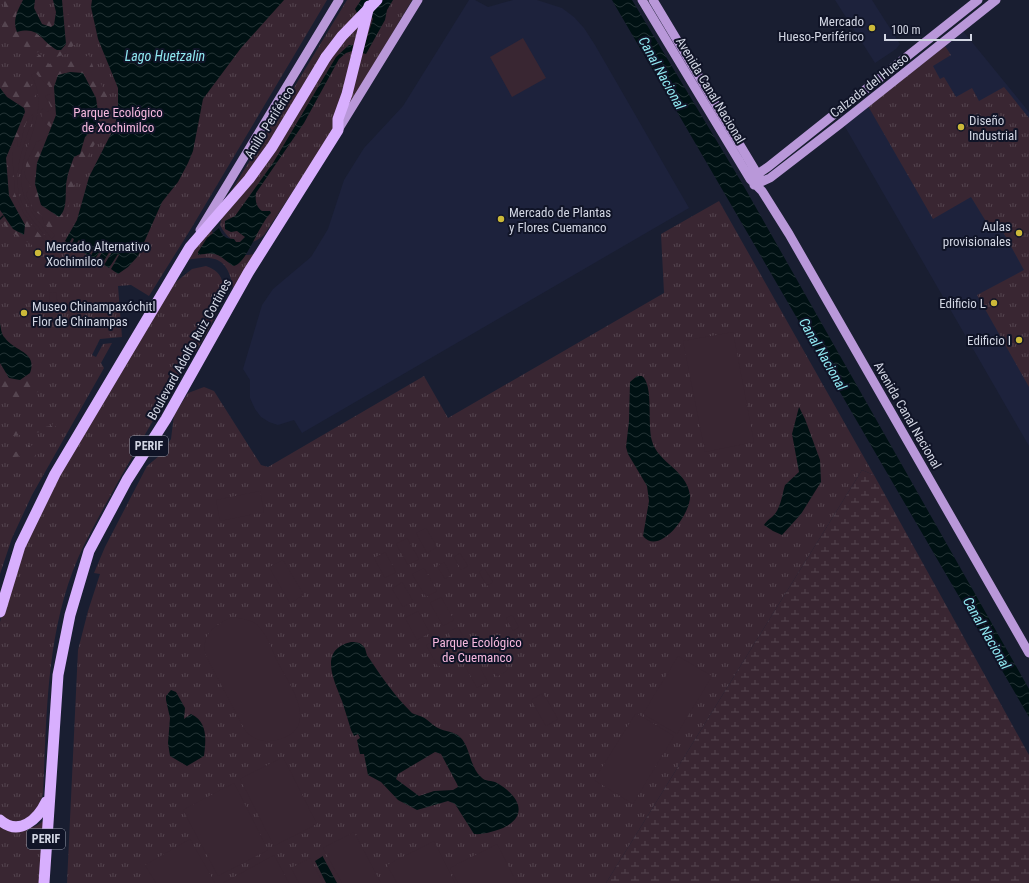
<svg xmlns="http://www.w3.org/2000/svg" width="1029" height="883" viewBox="0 0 1029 883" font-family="'Roboto Condensed',sans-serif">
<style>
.built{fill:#1d223c}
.grass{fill:url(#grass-tufts)}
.forest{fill:url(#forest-firs);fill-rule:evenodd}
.wetland{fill:url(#wetland-marsh)}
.garden{fill:#392632}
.water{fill:url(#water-waves);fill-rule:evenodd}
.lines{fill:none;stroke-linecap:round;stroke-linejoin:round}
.stream{stroke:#001113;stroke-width:1.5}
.major{stroke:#b998d9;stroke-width:9}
.highway{stroke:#d8affe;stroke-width:11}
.highway-bridge{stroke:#d8affe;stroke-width:11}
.poi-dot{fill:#ccb939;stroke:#101427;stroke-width:1.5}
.labels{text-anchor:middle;stroke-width:4;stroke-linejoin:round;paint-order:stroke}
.shield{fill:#101427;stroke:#989cab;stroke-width:1}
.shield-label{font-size:12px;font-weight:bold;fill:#d2d6e3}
.poi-label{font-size:13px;fill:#d2d6e3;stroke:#101427;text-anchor:end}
.street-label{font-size:13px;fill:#d2d6e3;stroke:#101427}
.park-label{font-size:13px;fill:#f6b8de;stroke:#101427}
.water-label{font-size:14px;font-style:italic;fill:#8fe8f1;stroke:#101427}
</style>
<defs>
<pattern id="grass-tufts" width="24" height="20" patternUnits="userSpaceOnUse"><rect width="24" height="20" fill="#392632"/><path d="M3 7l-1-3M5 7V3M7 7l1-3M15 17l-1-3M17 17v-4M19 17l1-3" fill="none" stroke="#554550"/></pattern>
<pattern id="forest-firs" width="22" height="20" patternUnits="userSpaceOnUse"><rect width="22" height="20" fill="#392632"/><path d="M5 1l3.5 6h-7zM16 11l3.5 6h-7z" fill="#554550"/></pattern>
<pattern id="wetland-marsh" width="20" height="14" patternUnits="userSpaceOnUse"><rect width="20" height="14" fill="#392632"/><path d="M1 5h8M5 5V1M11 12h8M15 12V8" fill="none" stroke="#554550"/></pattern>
<pattern id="water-waves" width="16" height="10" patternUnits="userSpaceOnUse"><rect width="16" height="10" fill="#001113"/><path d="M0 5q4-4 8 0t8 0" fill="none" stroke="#243335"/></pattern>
</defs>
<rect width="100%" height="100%" fill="#191e31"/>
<!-- built -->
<path class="built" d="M469,0H475L488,7L513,0H537L562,8L574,17L584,28L595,45L689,208L302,433L294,420L278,425L269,422L261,417L255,409L250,398V380L243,369L262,305L273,289L311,257L328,229L344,180L364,148L403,106Z
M835,0H872L900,44L896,49L875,63Z
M963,31L1029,112V446L844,125Z"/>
<!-- grass -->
<path class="grass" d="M0,0H327L192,227L149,296L131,285L118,286L122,337L100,339L92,355L96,357L103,344L112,343L101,363L104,368L32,495L12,538L0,574Z
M347,0H412L350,105L264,235C247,250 230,245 220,225L227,198Z
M945,46L951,55L933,66L940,79L944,77L956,97L972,88L979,101L1004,87L1029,118V387L977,295L1024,270L1002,230L990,228L971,197L933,219L868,106Z
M719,201L874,475L862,470L606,883H67L78,650L88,611L100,574L94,573L105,547L147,466L159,456L171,439L174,415L188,393L204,387L214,391L261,465L268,467L424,376L448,418L664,293L661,234Z
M210,226C212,231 215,239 219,243C227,253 242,257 254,254L233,288C228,258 215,254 187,260Z
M206,266C226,273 225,287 219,305C209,337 185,365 168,394C140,444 110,494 84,545C46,623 47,710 43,794C37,813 31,819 12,824L0,816V622L7,593L23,544L59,473L167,289L192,269Z
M44,820L40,883H0V823C18,827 29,834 44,820Z"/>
<!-- forest -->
<path class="forest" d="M4,0H23L16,13L23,30C37,30 36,35 46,41C51,44 60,43 66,44L62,0H66V11L70,19L67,22L71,28V36L76,40L77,43L69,49V53L50,59L44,49L30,56L24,46L13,52L2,28L0,15L4,16L8,10L4,8Z
M54,7L56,12L54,25L51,27L42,24L41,22L45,15L50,14L51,8Z
M41,54L49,64L70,57C78,65 82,58 89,55L95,72L107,96L108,115L105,126L77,175L64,223L55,235L44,224L42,216L34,211L26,192L30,186C28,183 25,178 25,175C25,164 30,142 42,139L43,121L41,111L43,108L46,112L51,107L45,95L49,86L35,73L39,70L33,59ZM56,114L97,126L85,137L80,154L74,157L64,190L65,204L37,163Z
M0,65L14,86L28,78L36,95L34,114H32L24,129L23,141L20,146L17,147L18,138L17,139C10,149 13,157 14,169C15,197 17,209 37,231C41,235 43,240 49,242L43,245L37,243L32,245L10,231L0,220V210L13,229L24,235L26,233L22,220L9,196L6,157L25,112L24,108L7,97L0,88Z
M0,363L20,380C30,375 34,376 44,383C33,404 20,398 0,394Z
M54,421L58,423L48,436L47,431L0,438V433L52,426Z
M28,445H31L36,449V456L30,460L29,455L0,459V454L28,450Z"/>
<!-- wetland -->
<path class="wetland" d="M862,470L874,475L1029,755V883H606Z"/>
<!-- garden -->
<path class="garden" d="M523,38L546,78L512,97L490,57Z
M35,73L50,88V94L45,96L52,109L47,112L43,108L40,113L43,121L50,127L45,138L36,142C32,155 24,161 25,175C25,179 29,181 30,186L26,195L34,211L42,216L44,224L55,235L52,239C41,224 27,210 23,192C13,151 55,115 31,75Z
M34,114C25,144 8,176 24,207C30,219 42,230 49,242L45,241L24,214L15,194L12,152V147L18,138L17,147L20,146C23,137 24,118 34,114Z
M56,292L58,307L51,308L49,293Z
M29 312a6 6 0 1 1 12 0a6 6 0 1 1-12 0Z
M733,332L754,442L705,452L683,341Z
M260,491L264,512L220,521L216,500Z
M426,528L437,547L427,553L416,533Z
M407,538L419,559L408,565L396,544Z
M385,552L396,572L385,578L374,558Z
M460,553L468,566L461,570L454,557Z
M283,560L304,595L290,603L269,567Z
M444,562L451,575L445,579L437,566Z
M424,568L437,591L426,597L412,574Z
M484,568L493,582L487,586L479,572Z
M402,582L413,601L403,607L392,589Z
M441,597L454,620L443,626L430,603Z
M418,611L430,633L417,640L405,618Z
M512,615L519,627L513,631L506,618Z
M232,617C242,619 253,619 260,628C268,637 273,652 278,663C291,686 321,729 277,740C264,743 256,740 246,732L206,656C200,635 215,625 232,617Z
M458,627L470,649L460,655L448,632Z
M436,640L447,661L438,667L426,645Z
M496,649L508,670L497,677L485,655Z
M678,656L712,676L677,734L643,714Z
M476,660L488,682L477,688L465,666Z
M543,693L558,719L546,726L531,700Z
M636,713L674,736L633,804L594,780Z
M283,757L317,824L274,846L240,779Z
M234,783L268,850L218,876L183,810Z
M354,832L381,883H342L323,848Z
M190,839L215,883H156L145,865Z
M434,841L455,883H397L387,865Z
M497,844L517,883H458L450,868Z
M274,855L289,883H223Z
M310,858L323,883H299L291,868Z"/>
<!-- water -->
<path class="water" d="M23,0H35L34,8L42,24L51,27L54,25L56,12L53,0H62L66,44L61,50H57C40,41 40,26 17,32C12,20 18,10 23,0Z
M92,0H284L241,48L203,99L193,151L188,163L178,182L162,202L138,256L128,267L118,274L111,269L119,255L118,254L109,268L104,265L112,252L110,251L102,264L97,261L104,249L102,248L95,259L90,257L96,247L95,246L88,256L83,252L88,243H86L81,251L76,248L80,241L79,240L74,247L71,245L74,239L72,238L69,244L65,241L77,220L89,177L115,126L118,109V88L98,39L91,7Z
M361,0H393L387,10L385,20L366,54L362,53L373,19L372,17L357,13L355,9Z
M612,0H632L742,183L1029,689V717Z
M349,45H353L352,51L346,53L339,59L304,123L256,193C255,200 256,207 262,211H270L271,213C259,223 246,266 233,266C218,255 218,251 198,255V252L207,238L219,228C222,236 226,239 234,239L236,242H240L245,237L237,231L231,232L225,229V221L235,216L273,163L336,57Z
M70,72L83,73L96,98L99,118L97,126L85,137L80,154L74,157C71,165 68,172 67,179C64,191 69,208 59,217L41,205L35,184L37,163L56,115L54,87L58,75Z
M0,88L7,97L24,108L25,112L6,158L9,196L25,225L24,235L13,229L0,210Z
M0,323C1,328 1,334 5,338C14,351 38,352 30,373L20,380L9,378L0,363Z
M637,376H642C654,385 647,425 652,441C658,463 686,469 690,495C692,512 660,557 643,536L649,501L647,486L628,454L626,447L629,421L630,382Z
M799,407L805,419L820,460L821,482L801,514L782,535L773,531L764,525C767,520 770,519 773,516C781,508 782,495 785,485L799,472L792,434Z
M351,642C355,642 359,642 362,645C367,648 365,654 369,658C381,676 394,695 410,711C413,715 416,714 420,716C427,718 432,725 438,728C445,732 454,731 460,737C471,748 469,766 481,777C485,782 492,780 497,783C518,795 530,815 503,828C496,831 482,835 474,834L455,804L448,801L417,810L398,800L381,782L368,775L364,754H360L357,740L360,738L358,734L354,736L351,730C348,720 345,710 342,701C334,680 318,650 351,642ZM435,752L441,754L457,784L458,787L453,790L434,791L419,796L396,779L398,774Z
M171,690L176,692L185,708L184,719L191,714C208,722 206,740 204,756L187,766L170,756L168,743L170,718L166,700V696Z
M323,856V857L337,883H326L315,861Z"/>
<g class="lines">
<!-- stream -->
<path class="stream" d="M0,219L3,216"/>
<!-- major -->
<path class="major" d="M642,0L750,179L762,191L789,234L1029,653
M653,0L761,180
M338,130L418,0
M750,179L768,167L978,0
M754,185L770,178L840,124L996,0
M200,230L339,0"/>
<!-- highway -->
<path class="highway" d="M0,612L20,546L55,474L190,247L249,179L272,147L326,57
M0,820C19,837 38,819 46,802
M44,883L58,675L70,615L89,551L127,480L166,419L248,273L338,130V119L347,94L369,6"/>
<!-- highway-bridge -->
<path class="highway-bridge" d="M326,57L342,36L377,0"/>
</g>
<!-- markers -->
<g class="poi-dot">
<circle cx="872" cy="28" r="4"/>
<circle cx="961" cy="127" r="4"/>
<circle cx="501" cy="219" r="4"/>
<circle cx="1019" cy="233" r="4"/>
<circle cx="38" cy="253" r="4"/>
<circle cx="994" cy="303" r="4"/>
<circle cx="24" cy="313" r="4"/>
<circle cx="1019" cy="340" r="4"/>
</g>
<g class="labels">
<!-- shield labels -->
<g class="shield">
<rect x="130" y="436" width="38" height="20" rx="3"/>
<rect x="27" y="829" width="38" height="20" rx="3"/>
</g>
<g class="shield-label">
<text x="149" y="450">PERIF</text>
<text x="46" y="843">PERIF</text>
</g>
<!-- poi labels -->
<g class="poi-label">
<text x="864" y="26">Mercado<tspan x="864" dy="15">Hueso-Periférico</tspan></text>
<text x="969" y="125" text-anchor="start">Diseño<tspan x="969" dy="15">Industrial</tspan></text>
<text x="509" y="217" text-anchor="start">Mercado de Plantas<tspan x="509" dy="15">y Flores Cuemanco</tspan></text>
<text x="1011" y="231">Aulas<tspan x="1011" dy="15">provisionales</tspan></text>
<text x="46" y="251" text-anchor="start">Mercado Alternativo<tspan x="46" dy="15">Xochimilco</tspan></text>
<text x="986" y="308">Edificio L</text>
<text x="32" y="311" text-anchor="start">Museo Chinampaxóchitl<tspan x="32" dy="15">Flor de Chinampas</tspan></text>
<text x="1011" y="345">Edificio I</text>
</g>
<!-- street labels -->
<g class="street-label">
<text transform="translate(869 85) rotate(-38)" y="5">Calzada del Hueso</text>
<text transform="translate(711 90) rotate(59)" y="5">Avenida Canal Nacional</text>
<text transform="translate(269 122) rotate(-58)" y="5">Anillo Periférico</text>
<text transform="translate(189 349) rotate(-61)" y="5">Boulevard Adolfo Ruiz Cortines</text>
<text transform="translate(908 415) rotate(60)" y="5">Avenida Canal Nacional</text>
</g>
<!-- park labels -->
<g class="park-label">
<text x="118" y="117">Parque Ecológico<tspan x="118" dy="15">de Xochimilco</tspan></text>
<text x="477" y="647">Parque Ecológico<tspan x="477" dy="15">de Cuemanco</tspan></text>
</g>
<!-- water labels -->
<g class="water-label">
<text x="165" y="61">Lago Huetzalin</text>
<text transform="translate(662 73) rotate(61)" y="5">Canal Nacional</text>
<text transform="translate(823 354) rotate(60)" y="5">Canal Nacional</text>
<text transform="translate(987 633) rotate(60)" y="5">Canal Nacional</text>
</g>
</g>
<!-- scale -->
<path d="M885 34v6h86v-6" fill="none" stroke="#d2d6e3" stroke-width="2"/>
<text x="891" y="34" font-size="12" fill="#d2d6e3" stroke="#101427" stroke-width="3" paint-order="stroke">100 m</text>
</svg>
